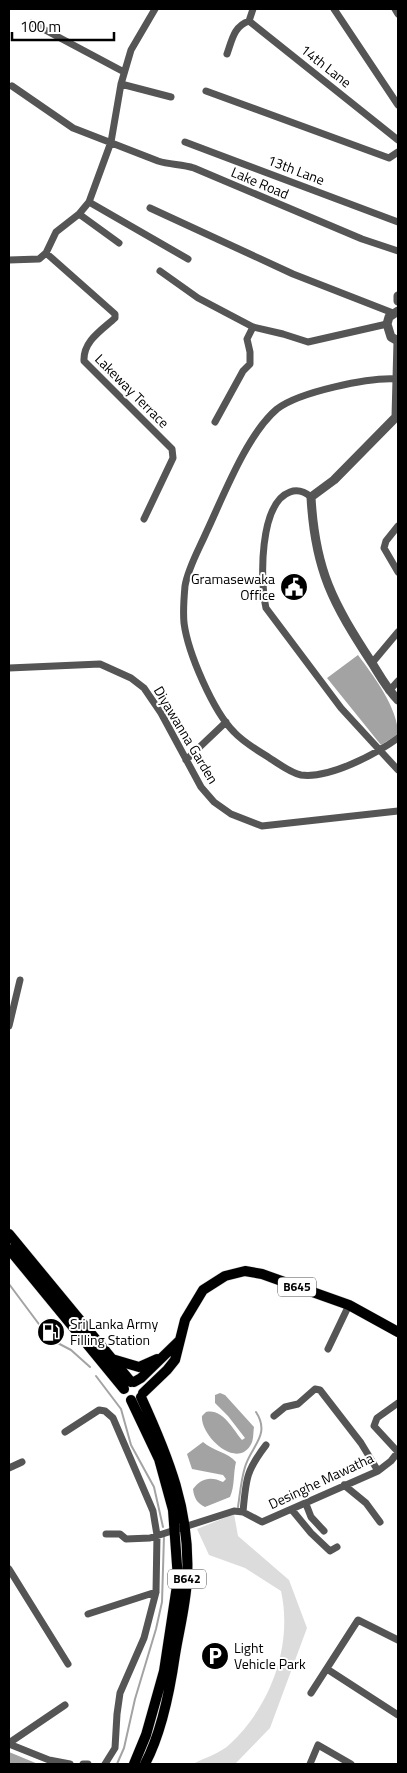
<svg xmlns="http://www.w3.org/2000/svg" width="407" height="1773" viewBox="0 0 407 1773" font-family="'Titillium Web',sans-serif">
<style>
.green{fill:#dcdcdc}
.water{fill:#a3a3a3}
.lines{fill:none;stroke-linecap:round;stroke-linejoin:round}
.stream{stroke:#a3a3a3;stroke-width:2}
.primary-casing{stroke:#dbdbdb;stroke-width:11}
.minor{stroke:#555;stroke-width:7}
.tertiary{stroke:#555;stroke-width:9}
.primary{stroke:#000;stroke-width:10}
.labels{text-anchor:middle;stroke-width:4;stroke-linejoin:round;paint-order:stroke}
.shield{fill:#fff;stroke:#4c4c4c;stroke-width:1}
.shield-label{font-size:12px;font-weight:bold;fill:#000}
.street-label{font-size:14px;fill:#000;stroke:#fff}
.poi-label{font-size:14px;fill:#000;stroke:#fff;text-anchor:start}
</style>
<rect width="100%" height="100%" fill="#fff"/>
<!-- green -->
<path class="green" d="M234,1514L238,1536L289,1580L307,1628L270,1728L235,1764H193C204,1758 221,1753 230,1744C271,1706 293,1645 281,1591L245,1568L209,1555L197,1529Z"/>
<!-- water -->
<path class="water" d="M358,655C373,675 398,708 398,734L381,745L327,678Z
M220,1393L225,1395L254,1427C253,1433 254,1441 250,1446C235,1469 200,1435 202,1416L206,1412C222,1408 233,1429 242,1440L245,1438L228,1416L215,1403V1395Z
M203,1442C213,1451 228,1452 236,1462C233,1474 235,1486 230,1497L205,1507C197,1503 194,1498 193,1489C201,1478 211,1476 223,1482L226,1479L223,1475L192,1469L187,1454Z
M9,1752L38,1764H9Z"/>
<g class="lines">
<!-- stream -->
<path class="stream" d="M9,1284L50,1339L71,1350L90,1367
M96,1376L121,1409L131,1445L154,1487L163,1527
M238,1507C240,1494 241,1480 245,1467C251,1446 271,1435 256,1412
M117,1764L124,1748L135,1699L156,1629L162,1602L164,1536"/>
<!-- primary casing -->
<g class="primary-casing">
<path id="primary" d="M9,1234L131,1382
M9,1249L124,1389
M112,1359L139,1367L157,1359
M134,1382L141,1378L179,1341
M143,1393L167,1370L175,1360L185,1320L203,1290L225,1276L245,1271L262,1274L349,1305L398,1332
M141,1397C168,1456 191,1512 187,1579C186,1604 179,1630 175,1655C170,1690 162,1732 145,1764
M131,1400L159,1459L173,1510L178,1579L164,1671L146,1735L134,1764"/>
</g>
<!-- minor -->
<path class="minor" d="M253,9L249,21L398,140
M334,9L398,105
M395,9L398,14
M32,23L124,72
M227,54C232,40 234,26 249,21
M121,84L171,97
M12,86L73,128L158,161C170,165 181,164 194,168L362,239L398,251
M206,91L389,158L398,152
M185,142L398,222
M89,202L188,259
M150,208L293,274L393,313
M79,214L119,243
M46,253L115,314V318C102,330 83,341 84,361L172,449L173,458L144,519
M9,260L39,259L46,253L56,232L79,214L89,202L111,142L121,84L131,50L155,9
M160,271L198,298L253,327L283,334L308,342L387,324
M397,379C369,377 299,392 277,409C247,434 223,497 206,533C199,549 188,568 185,586C184,597 183,612 184,623C188,653 213,711 234,732C244,743 259,751 271,759C279,764 291,773 301,775C329,779 376,754 398,738
M215,422L243,371L250,364V352L247,339L253,327
M311,497C305,492 298,489 290,492C259,503 260,582 266,608L341,708L398,770
M398,526L386,541L384,548L398,572
M372,663L398,632
M9,668L100,664L131,678L144,688L161,713L201,787L214,802L231,814L262,826L398,811
M389,691L398,681
M186,760L226,722
M9,1026L20,980
M328,1349L349,1305
M274,1416L285,1407L298,1404L315,1389L320,1390L361,1443L378,1471
M65,1432L99,1410L105,1411L113,1418L153,1511L157,1535L156,1592L144,1638L120,1693L117,1714L115,1748L105,1764
M9,1468L22,1462
M344,1485L366,1503L380,1522
M306,1504L311,1517L324,1531
M292,1510L311,1533L330,1551L337,1547
M243,1512C246,1479 246,1471 266,1445
M106,1534H120L126,1539L150,1538L234,1511L243,1512L262,1522L378,1471L391,1461L398,1452L374,1426L377,1418L398,1403
M9,1569L68,1664
M88,1614L156,1592
M327,1669L398,1715
M311,1693L358,1620L398,1640
M9,1743L65,1705
M9,1744L49,1760L70,1764
M83,1764H88
M310,1764L318,1745L351,1764"/>
<!-- tertiary -->
<path class="tertiary" d="M398,296V301
M398,341L396,417L334,480L311,497C315,571 333,603 372,663C380,676 387,689 398,700
M398,341L391,337L387,324L389,317L398,311"/>
<!-- primary -->
<use href="#primary" class="primary"/>
</g>
<!-- icons -->
<defs>
<g id="civic-disc" transform="scale(1.4375)"><circle r="9.5" fill="#000" stroke="#fff"/><path d="M-.6-6.5H3V-4.5H.6V-3L4-1V1h2V6H-6V1h2V-1L-.6-3ZM-1.2 2.5V6h2.4V2.5Z" fill="#fff"/></g>
<g id="fuel-disc" transform="scale(1.4375)"><circle r="9.5" fill="#000" stroke="#fff"/><path d="M-5.5-6h7V0h2V4h1.3V-2.5L3-4.5l.8-.8L6-3V5H2.5V1h-1V6h-7ZM-4.2-4.7v3.2H.2V-4.7Z" fill="#fff"/></g>
<g id="parking-disc" transform="scale(1.4375)"><circle r="9.5" fill="#000" stroke="#fff"/><path d="M-3.5-5.5H1a3.5 3.5 0 0 1 0 7H-1V5.5H-3.5ZM-1-3.4V-.6H.8a1.4 1.4 0 0 0 0-2.8Z" fill="#fff"/></g>
</defs>
<g fill-rule="evenodd">
<use href="#civic-disc" x="294" y="587"/>
<use href="#fuel-disc" x="51" y="1332"/>
<use href="#parking-disc" x="215" y="1656"/>
</g>
<g class="labels">
<!-- shield labels -->
<g class="shield">
<rect x="278" y="1277.5" width="38" height="19" rx="4"/>
<rect x="168" y="1569.5" width="38" height="19" rx="4"/>
</g>
<g class="shield-label">
<text x="297" y="1291">B645</text>
<text x="187" y="1583">B642</text>
</g>
<!-- street labels -->
<g class="street-label">
<text transform="translate(326 66) rotate(38)" y="5">14th Lane</text>
<text transform="translate(296 170) rotate(21)" y="5">13th Lane</text>
<text transform="translate(260 183) rotate(23)" y="5">Lake Road</text>
<text transform="translate(132 391) rotate(45)" y="5">Lakeway Terrace</text>
<text transform="translate(186 735) rotate(59)" y="5">Diyawanna Garden</text>
<text transform="translate(321 1481) rotate(-25)" y="5">Desinghe Mawatha</text>
</g>
<!-- poi labels -->
<g class="poi-label">
<text x="275" y="584" text-anchor="end">Gramasewaka<tspan x="275" dy="16">Office</tspan></text>
<text x="70" y="1329">Sri Lanka Army<tspan x="70" dy="16">Filling Station</tspan></text>
<text x="234" y="1653">Light<tspan x="234" dy="16">Vehicle Park</tspan></text>
</g>
</g>
<!-- border -->
<rect width="407" height="1773" fill="none" stroke="#000000" stroke-width="20"/>
<!-- scale -->
<path d="M12 32v8h102v-8" fill="none" stroke="#000000" stroke-width="2.5"/>
<text x="20" y="32" font-size="15" fill="#000000" stroke="#ffffff" stroke-width="4" paint-order="stroke">100 m</text>
</svg>
